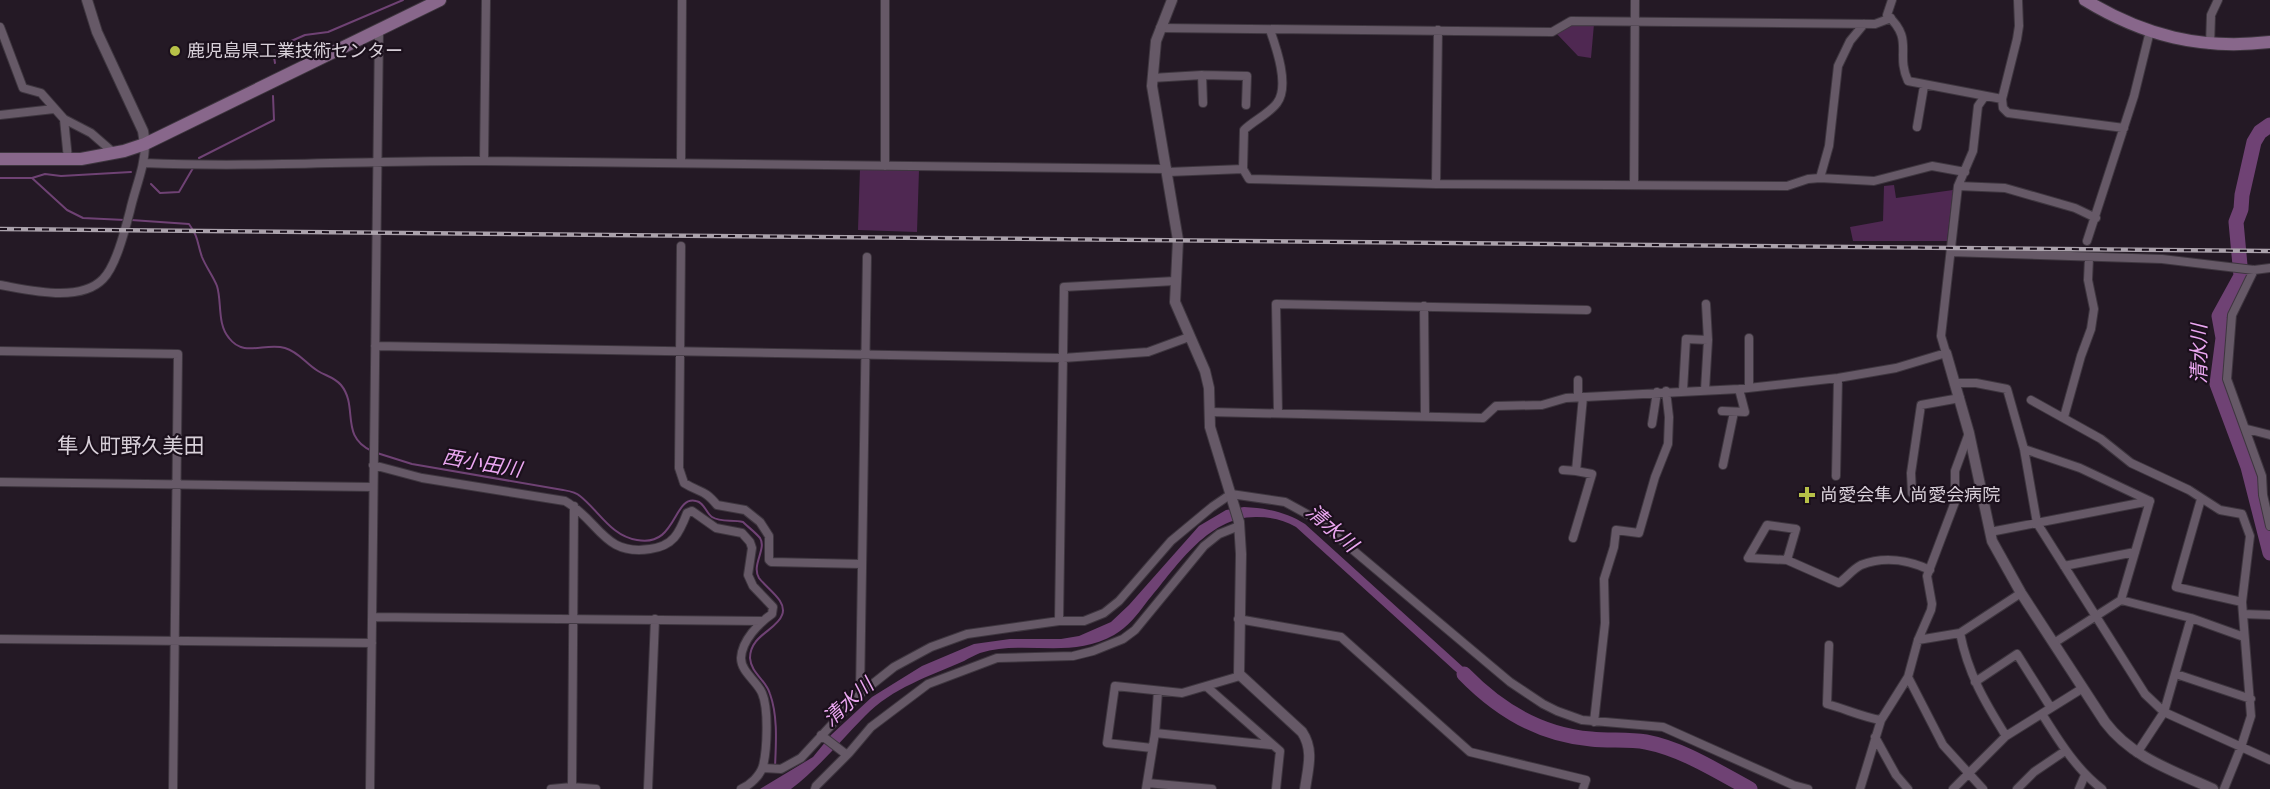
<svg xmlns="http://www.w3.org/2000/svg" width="2270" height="789" viewBox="0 0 2270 789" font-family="'Alegreya Sans','Noto Sans JP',sans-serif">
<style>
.green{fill:#4f2852}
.water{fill:#6f4274}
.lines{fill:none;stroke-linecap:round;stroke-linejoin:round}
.stream{stroke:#6f4274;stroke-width:2}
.river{stroke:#6f4274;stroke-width:15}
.minor-casing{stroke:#3e363f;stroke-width:10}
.tertiary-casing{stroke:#3e363f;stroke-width:12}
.secondary-casing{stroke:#3e363f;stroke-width:14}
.minor{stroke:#665967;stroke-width:8}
.tertiary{stroke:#665967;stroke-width:10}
.secondary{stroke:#88678b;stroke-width:12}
.rail-casing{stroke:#aaa1ab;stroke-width:4.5}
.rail{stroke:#1b101c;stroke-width:2;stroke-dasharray:7;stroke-linecap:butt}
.poi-dot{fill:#b7c148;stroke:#1b101c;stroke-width:2}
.labels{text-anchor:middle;stroke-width:4.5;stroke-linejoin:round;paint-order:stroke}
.poi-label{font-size:18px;fill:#d8d0d9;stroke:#1b101c;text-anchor:start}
.water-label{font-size:20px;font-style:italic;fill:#eba7f1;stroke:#1b101c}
.quarter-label{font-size:21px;fill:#d8d0d9;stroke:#1b101c}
</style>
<rect width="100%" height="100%" fill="#241925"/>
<!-- green -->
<path class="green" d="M1572,24H1594L1591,58L1578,56L1556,33Z
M860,168L919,170L917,232L858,230Z
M1894,185L1896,198L1953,190L1947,241H1853L1850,227L1883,221L1884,186Z"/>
<!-- water -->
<path class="water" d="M1244,507C1266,508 1286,512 1305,524L1474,677L1478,688L1477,689L1454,670L1296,527C1284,520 1271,517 1257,517C1207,516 1175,569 1146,603C1137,615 1128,627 1114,635C1070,660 1024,639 980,653C975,655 969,658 964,661C930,676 892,688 865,716C840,741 819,768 791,789H760L813,757L831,735L872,697L922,666L974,644L1010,639H1061L1079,636L1111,622L1129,605L1199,526L1226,510Z"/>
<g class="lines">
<!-- stream -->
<path class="stream" d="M275,63L274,57L280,48L289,42L305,35L328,32L403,0
M199,158L274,120L273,96
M0,178H32L45,174L61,176L131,172
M32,178L67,210L83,218L125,220
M151,184L160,193L179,192L193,168
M131,220L189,224C199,238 197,243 202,257C206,267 213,276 217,286C222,302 217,324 229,338C244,358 265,342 285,348C299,352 306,364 318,371C326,376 334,377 341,385C359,407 339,436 372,451
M377,453L412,464L563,490C569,491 576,492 580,496C599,511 611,536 637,540C677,548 673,495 696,501C704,502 706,513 712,517C721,523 733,519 743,522C748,527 755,532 760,538C767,549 751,565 759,578C766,588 788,601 782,615C777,630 750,635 750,658C751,673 766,680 770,694C778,716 776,743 775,767"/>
<!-- river -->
<path class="river" d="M2270,125L2260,132L2254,142L2242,195L2241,209L2236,222L2241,276L2219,316L2223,338L2217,384L2248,467L2270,553
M1464,674C1499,710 1540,735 1591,739C1609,741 1628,739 1646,742C1683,749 1718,772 1750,789"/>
<!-- minor casing -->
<g class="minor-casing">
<path id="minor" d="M1892,0L1887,15C1915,40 1895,53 1908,81L2002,99
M2018,0L2019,26L2017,39L2002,99L2003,108L2008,113L2124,128
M0,27L23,88L41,93L64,119L91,133L114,153
M1160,28L1552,32L1571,21L1875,24L1891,18
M1270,30C1276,47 1290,86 1277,103C1269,114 1254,120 1244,130L1243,169L1249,179L1436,184L1787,186L1808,179L1820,178L1874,181L1932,166L1965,172
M2210,45L2211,15L2218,0
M1202,75L1203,103
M1152,78L1202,75L1247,76L1246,105
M0,115L54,109
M64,119L68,159
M1917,127L1924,86
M484,161L486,0
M681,162L682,0
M144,163C257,168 371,160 484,161L1167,169
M885,166V0
M1168,172L1243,169
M1820,178L1829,146L1838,66L1850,41L1864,24
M1436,184L1438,30
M1634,185L1635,0
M1958,186L2005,188L2075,208L2096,218
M2087,241L2134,96L2150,31
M681,246L679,468L684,483C700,493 704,489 717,505L745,510L760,522L769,536V560L771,562L862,564
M1951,252L2162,259L2254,270L2270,268
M2254,270L2232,315L2227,379L2262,476L2263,495L2270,526
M0,285C29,290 80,303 103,279C116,266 125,230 130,211C135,188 145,167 145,144
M1424,306L1425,415
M1749,338V387
M375,346L1063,358L1148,352L1189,337
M0,351L178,354L173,789
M1578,380V397
M1956,383H1976L2007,389L2024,449L2037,523L2145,694L2164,712L2270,760
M1683,390L1686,339L1708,340
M1705,390L1708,340L1706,304
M2031,400L2101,439L2131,463L2189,490L2220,510L2242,514L2250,536L2242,602L2251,716L2241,747L2224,789
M1722,411L1745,412L1739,389
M1209,412L1483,418L1496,406L1542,405L1566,398L1739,389L1838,378L1896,368L1946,353L1941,336L1958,186L1973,151L1978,106L1985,96
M1278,413L1276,304L1587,310
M2064,417L2081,356L2091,329L2094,309L2088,280L2089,258
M1652,424L1657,392
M2247,429L2270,435
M2024,449L2080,468L2150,501L2121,600L2054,643
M373,465L422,478L565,501C600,521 603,556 650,549C673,546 679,534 687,513L692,511L716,528L742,533L750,542L752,548L748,575L753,586L773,607L772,614C759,623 742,640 741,658C741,672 757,681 762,693C769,709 767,750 763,766C760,776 750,785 741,789
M1723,465L1734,412
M1563,470L1576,471
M1836,476L1838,378
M0,482L373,487
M1912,493L1911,473L1921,405L1960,398
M2201,499L2176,587L2242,602
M1990,532L2150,501
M1573,538L1592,474L1576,471L1583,397
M1787,560L1796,529L1767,525L1748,558L1787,560L1839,583C1846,578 1853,569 1861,565C1884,556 1909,560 1930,570
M2064,566L2135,552
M2121,600L2191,618L2244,637
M2243,614L2270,615
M373,617L762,621
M1238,619L1341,637L1470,752L1586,780L1583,789
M1059,621L1064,287L1175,281
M1960,633C1968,673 1984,701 2006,736
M0,639L372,643
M1918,640L1960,633L2021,593
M1829,645L1827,704C1846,709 1862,717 1881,720
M2176,674L2251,699
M1908,677L1943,745L1983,789
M1975,682L2017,654L2051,708
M1207,687L1280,751L1276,789
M860,694L867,257
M2042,714C2059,741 2076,769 2102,789
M1594,722L1605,623L1604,579L1614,547L1616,530L1639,533L1655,477L1668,444L1669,417L1666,391
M1155,733L1271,745
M821,735L847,755
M1875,737L1896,775L1908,789
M1152,748L1107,743L1115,686L1182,693L1240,676
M2137,753L2164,712L2191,618
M763,768L781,769L801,758L860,694L894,667L931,647L967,634L1059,621H1084L1104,613L1119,601L1171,541L1212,507L1231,494L1285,502L1316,519L1510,682L1543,704L1557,711L1582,720L1663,727L1793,785L1808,789
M1147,783L1212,789
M572,787L574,506
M370,789L379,30
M551,789L572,787L596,789
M648,789L655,619
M815,789L816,786L849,753L871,727L928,684L997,658L1073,656L1093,651L1123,639L1135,630L1204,546L1219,534L1239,526
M1146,789L1155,733L1158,691
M1860,789L1881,720L1908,677L1918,640L1931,610L1932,604L1927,576L1955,502V471L1969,433
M1953,789L2006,736L2083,688
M2017,789L2034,772L2065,751
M2079,789L2085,775"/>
</g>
<!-- tertiary casing -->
<g class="tertiary-casing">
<path id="tertiary" d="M87,0L97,32L143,131L145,144
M1172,0L1156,41L1152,86L1178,240L1175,302L1205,371L1209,388L1210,427L1239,522L1241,554L1239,674L1302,732C1314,750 1308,768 1305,789
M1946,353L1969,433L1992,541L2021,593L2105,722C2132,758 2174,771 2213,789"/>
</g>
<!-- secondary casing -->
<g class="secondary-casing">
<path id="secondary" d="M2085,0C2144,36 2201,50 2270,42
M0,159H81L124,151L145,144L440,0"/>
</g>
<!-- minor -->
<use href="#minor" class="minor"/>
<!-- tertiary -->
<use href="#tertiary" class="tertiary"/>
<!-- secondary -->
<use href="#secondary" class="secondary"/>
<!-- rail casing -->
<g class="rail-casing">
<path id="rail" d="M0,229L2270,251"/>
</g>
<!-- rail -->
<use href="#rail" class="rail"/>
</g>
<!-- markers -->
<g class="poi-dot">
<circle cx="175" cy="51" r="6"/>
<path d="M1804 486h6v6h6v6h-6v6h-6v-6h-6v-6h6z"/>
</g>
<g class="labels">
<!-- poi labels -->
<g class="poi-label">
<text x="187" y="57">鹿児島県工業技術センター</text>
<text x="1820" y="501">尚愛会隼人尚愛会病院</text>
</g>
<!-- water labels -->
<g class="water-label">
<text transform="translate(2199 354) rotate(-90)" y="7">清水川</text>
<text transform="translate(482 463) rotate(10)" y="7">西小田川</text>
<text transform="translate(1332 528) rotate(41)" y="7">清水川</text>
<text transform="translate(848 702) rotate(-42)" y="7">清水川</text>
</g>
<!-- quarter labels -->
<g class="quarter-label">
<text x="131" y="453">隼人町野久美田</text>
</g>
</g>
</svg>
